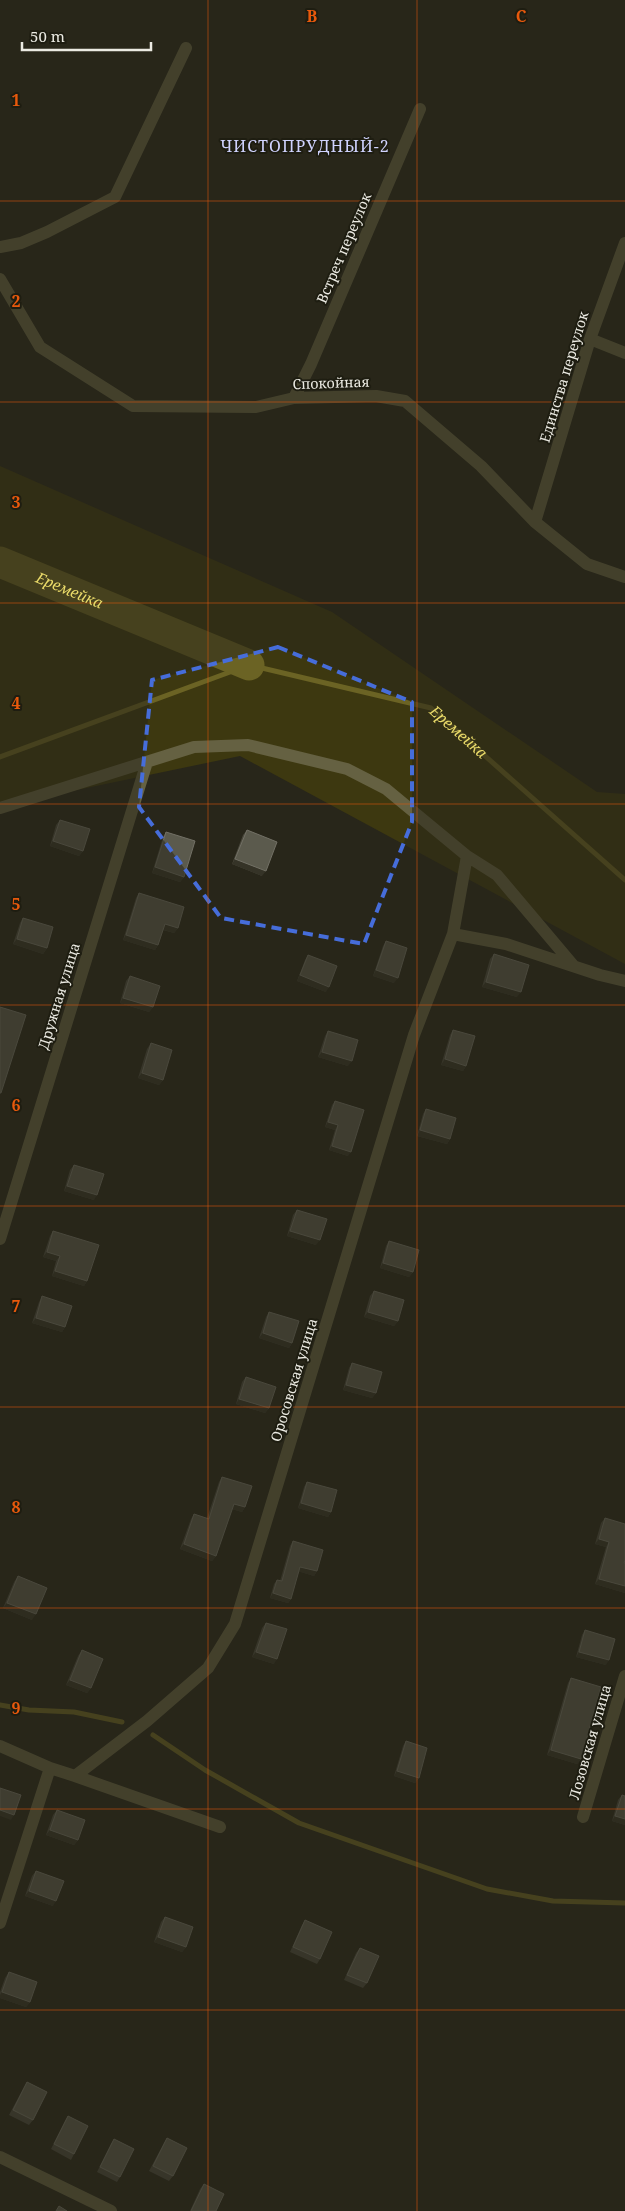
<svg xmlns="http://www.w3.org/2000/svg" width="625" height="2211" viewBox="0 0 625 2211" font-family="'Noto Serif',serif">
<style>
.green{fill:#3d3810}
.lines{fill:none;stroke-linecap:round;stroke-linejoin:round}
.stream{stroke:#6b6324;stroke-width:5}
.river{stroke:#6b6324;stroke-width:31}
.minor{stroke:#656142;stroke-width:12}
.wall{fill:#4a483c}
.shaded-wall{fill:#353327}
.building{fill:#5b5a4d;stroke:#727065}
.marked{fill:none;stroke:#466dda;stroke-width:4;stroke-dasharray:10 6;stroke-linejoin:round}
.grid{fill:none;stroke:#e8590c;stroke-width:1;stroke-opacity:0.55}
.labels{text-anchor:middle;stroke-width:4;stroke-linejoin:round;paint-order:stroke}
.street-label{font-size:14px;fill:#ebeae2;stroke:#1e1d11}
.water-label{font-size:15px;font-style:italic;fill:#e9da69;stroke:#1e1d11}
.quarter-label{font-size:16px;letter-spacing:1px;fill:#d0d3fe;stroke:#1e1d11}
.grid-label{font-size:16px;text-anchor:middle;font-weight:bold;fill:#e8590c;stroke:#1e1d11;stroke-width:4;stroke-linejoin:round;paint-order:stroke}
</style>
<rect width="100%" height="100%" fill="#28261a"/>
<!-- green -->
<path class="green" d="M0,466L332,612L597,792L625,794V964L240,756L0,806Z"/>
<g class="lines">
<!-- stream -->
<g class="stream">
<path id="s1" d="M0,757L249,665L431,708L625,880"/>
<path d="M0,1705L29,1710L74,1712L122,1722"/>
<path d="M153,1735L205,1770L299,1823L487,1889L553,1901L625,1903"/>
</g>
<!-- river -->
<path class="river" id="s2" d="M0,562L249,665"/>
<!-- minor -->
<path class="minor" d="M0,247L21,243L47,232L115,197L186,48
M0,279L40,347L133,406L256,407L294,398L376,396L405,401L481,466L535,522L587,564L625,577
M590,339L625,353
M294,398L311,364L420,109
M535,522L590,339L625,243
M0,808L194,747L248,745L347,769L386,789L467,856L453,934L414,1035L235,1624L208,1668L147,1721L75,1776
M467,856L497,875L573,965
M453,934L506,944L600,975L625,981
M0,1239L147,762
M0,1746L50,1768
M583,1817L625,1676
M0,1923L50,1768L75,1776L220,1827
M0,2157L111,2211"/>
</g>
<!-- wall -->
<path class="wall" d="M60,820L83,851L79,856L50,846L56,825Z
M247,830L262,876L232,864L243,835Z
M166,832L184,877L180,882L152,873L163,837Z
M139,893L178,928L174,933L163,930L158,945L155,950L123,940L136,898Z
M23,918L47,948L43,954L13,944L20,923Z
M386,941L394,983L373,976L383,946Z
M494,954L517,997L482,987L490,959Z
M308,955L326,992L297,981L305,960Z
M130,976L153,1007L149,1012L120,1003L126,981Z
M453,1030L466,1066L463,1071L441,1065L450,1035Z
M328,1031L348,1066L318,1057L325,1036Z
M151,1043L163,1080L159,1085L138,1078L147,1049Z
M335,1101L348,1156L329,1150L335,1130L325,1127L332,1105Z
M426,1109L450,1139L447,1144L417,1136L423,1114Z
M74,1165L94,1200L64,1191L70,1170Z
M297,1210L316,1245L287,1236L293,1215Z
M53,1231L87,1281L84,1286L52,1276L56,1261L43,1257L50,1236Z
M389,1241L413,1272L409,1277L380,1268L386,1246Z
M374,1291L398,1321L394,1326L364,1317L370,1296Z
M42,1296L65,1327L62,1332L32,1323L39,1302Z
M269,1312L292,1343L289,1348L259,1338L266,1317Z
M352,1363L376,1393L372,1398L343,1390L349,1368Z
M246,1377L269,1408L265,1413L236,1404L242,1382Z
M222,1477L245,1507L242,1512L232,1509L216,1556L212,1561L180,1549L191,1519L194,1514L207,1518L219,1482Z
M307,1482L331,1512L328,1517L298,1508L304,1487Z
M605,1518L625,1563V1593L595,1584L606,1547L595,1544L601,1523Z
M293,1541L317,1571L314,1576L298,1571L291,1599L288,1603L270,1598L274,1584L277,1580L280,1581L290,1546Z
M18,1576L32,1620L3,1608L14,1582Z
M266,1623L274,1664L252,1657L262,1628Z
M585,1630L606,1665L576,1657L582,1635Z
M82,1650L91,1688L87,1693L66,1685L78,1656Z
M571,1678L581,1759L577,1764L547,1755L568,1683Z
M406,1741L419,1778L415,1783L394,1776L403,1746Z
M622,1795L625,1796V1825L612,1821L618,1800Z
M57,1810L78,1840L74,1845L46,1835L53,1815Z
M36,1871L53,1906L25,1896L32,1876Z
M165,1917L186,1947L182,1952L154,1942L161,1922Z
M305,1920L320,1959L317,1964L290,1952L302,1925Z
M360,1948L367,1983L363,1988L344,1980L356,1953Z
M9,1972L30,2002L26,2007L0,1998V1992L5,1978Z
M27,2082L33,2120L29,2125L9,2115L24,2087Z
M68,2116L74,2154L71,2160L51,2149L65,2121Z
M167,2138L173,2176L169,2181L149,2171L164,2143Z
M114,2139L120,2177L117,2182L97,2172L111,2144Z
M204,2184L216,2211H190L200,2189Z"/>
<!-- shaded-wall -->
<path class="shaded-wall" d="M53,841L83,851L79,856L50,846Z
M235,859L266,871L262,876L232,864Z
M155,867L184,877L180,882L152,873Z
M165,924L178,928L174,933L161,929Z
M126,935L158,945L155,950L123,940Z
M17,939L47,948L43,954L13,944Z
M376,970L398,978L394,983L373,976Z
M300,975L329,987L326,992L297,981Z
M486,982L521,992L517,997L482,987Z
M123,998L153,1007L149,1012L120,1003Z
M322,1052L352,1061L348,1066L318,1057Z
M445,1059L466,1066L463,1071L441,1065Z
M142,1073L163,1080L159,1085L138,1078Z
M328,1122L338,1125L335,1130L325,1127Z
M420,1130L450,1139L447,1144L417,1136Z
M332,1146L351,1152L348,1156L329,1150Z
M67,1186L97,1195L94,1200L64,1191Z
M290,1231L320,1240L316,1245L287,1236Z
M47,1252L60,1256L56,1261L43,1257Z
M383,1263L413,1272L409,1277L380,1268Z
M55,1271L87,1281L84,1286L52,1276Z
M368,1312L398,1321L394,1326L364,1317Z
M36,1318L65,1327L62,1332L32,1323Z
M263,1333L292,1343L289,1348L259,1338Z
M346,1385L376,1393L372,1398L343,1390Z
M239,1399L269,1408L265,1413L236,1404Z
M301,1503L331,1512L328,1517L298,1508Z
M234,1504L245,1507L242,1512L231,1509Z
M599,1539L609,1542L606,1547L595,1544Z
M184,1544L216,1556L212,1561L180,1549Z
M300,1567L317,1571L314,1576L297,1571Z
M599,1579L625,1586V1593L595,1584Z
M273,1593L291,1599L288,1603L270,1598Z
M7,1603L36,1614L32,1620L3,1608Z
M256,1652L277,1659L274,1664L252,1657Z
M579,1652L609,1660L606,1665L576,1657Z
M70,1680L91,1688L87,1693L66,1685Z
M551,1750L581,1759L577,1764L547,1755Z
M397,1771L419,1778L415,1783L394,1776Z
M0,1810L14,1815L11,1820L0,1816Z
M615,1816L625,1819V1825L612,1821Z
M50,1830L78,1840L74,1845L46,1835Z
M29,1891L56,1901L53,1906L25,1896Z
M158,1937L186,1947L182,1952L154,1942Z
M2,1992L30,2002L26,2007L0,1998V1995Z"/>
<!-- building -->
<path class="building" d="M60,820L90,829L83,851L53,841Z
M247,830L277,842L266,871L235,859Z
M166,832L195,841L184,877L155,867Z
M139,893L184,907L178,928L165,924L158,945L126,935Z
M23,918L53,927L47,948L17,939Z
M386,941L407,948L398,978L376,970Z
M494,954L529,965L521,992L486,982Z
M308,955L337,966L329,987L300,975Z
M130,976L160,986L153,1007L123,998Z
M0,1007L26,1015L1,1093H0Z
M453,1030L475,1036L466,1066L445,1059Z
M328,1031L358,1040L352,1061L322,1052Z
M151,1043L172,1050L163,1080L142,1073Z
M335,1101L364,1110L351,1152L332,1146L338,1125L328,1122Z
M426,1109L456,1118L450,1139L420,1130Z
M74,1165L104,1174L97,1195L67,1186Z
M297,1210L327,1219L320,1240L290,1231Z
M53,1231L99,1245L87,1281L55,1271L60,1256L47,1252Z
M389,1241L419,1250L413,1272L383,1263Z
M374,1291L404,1300L398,1321L368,1312Z
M42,1296L72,1306L65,1327L36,1318Z
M269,1312L299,1321L292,1343L263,1333Z
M352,1363L382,1372L376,1393L346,1385Z
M246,1377L276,1387L269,1408L239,1399Z
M222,1477L252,1486L245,1507L234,1504L216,1556L184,1544L194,1514L209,1519Z
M307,1482L337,1490L331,1512L301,1503Z
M605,1518L625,1524V1560L624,1563H625V1586L599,1579L609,1542L599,1539Z
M293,1541L323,1550L317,1571L300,1567L291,1599L273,1593L277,1580L282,1581Z
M18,1576L47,1588L36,1614L7,1603Z
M266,1623L287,1629L277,1659L256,1652Z
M585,1630L615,1639L609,1660L579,1652Z
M82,1650L103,1659L91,1688L70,1680Z
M571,1678L601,1687L581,1759L551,1750Z
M406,1741L427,1748L419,1778L397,1771Z
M0,1788L21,1795L14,1815L0,1810Z
M622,1795L625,1796V1819L615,1816Z
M57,1810L85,1820L78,1840L50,1830Z
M36,1871L64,1881L56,1901L29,1891Z
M165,1917L193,1927L186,1947L158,1937Z
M305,1920L332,1932L320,1959L293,1947Z
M360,1948L379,1956L367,1983L347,1975Z
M9,1972L37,1982L30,2002L2,1992Z
M27,2082L47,2092L33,2120L13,2110Z
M68,2116L88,2126L74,2154L54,2144Z
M167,2138L187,2148L173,2176L153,2166Z
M114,2139L134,2149L120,2177L100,2167Z
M204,2184L224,2194L216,2211H191Z
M59,2206L67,2211H56Z"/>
<!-- marked area -->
<path d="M0 0H625V2211H0ZM278,647L412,702V822L364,944L221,918L139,807L152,680Z" fill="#28261a" fill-opacity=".55" fill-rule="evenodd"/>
<path class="marked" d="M278,647L412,702V822L364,944L221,918L139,807L152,680Z"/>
<!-- grid -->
<path class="grid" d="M208,0V2211M417,0V2211M0,201H625M0,402H625M0,603H625M0,804H625M0,1005H625M0,1206H625M0,1407H625M0,1608H625M0,1809H625M0,2010H625"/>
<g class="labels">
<!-- street labels -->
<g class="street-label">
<text transform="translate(344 248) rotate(-67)" y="5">Встреч переулок</text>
<text transform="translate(564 377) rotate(-73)" y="5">Единства переулок</text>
<text transform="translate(331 383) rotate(-2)" y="5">Спокойная</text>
<text transform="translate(59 996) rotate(-73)" y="5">Дружная улица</text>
<text transform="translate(294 1380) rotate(-73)" y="5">Оросовская улица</text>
<text transform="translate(590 1742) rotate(-74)" y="5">Лозовская улица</text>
</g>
<!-- water labels -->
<g class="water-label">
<text dy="5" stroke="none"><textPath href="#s2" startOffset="75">Еремейка</textPath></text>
<text dy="5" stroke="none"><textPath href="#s1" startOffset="489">Еремейка</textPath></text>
</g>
<!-- quarter labels -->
<g class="quarter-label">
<text x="305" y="152">ЧИСТОПРУДНЫЙ-2</text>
</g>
</g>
<g class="grid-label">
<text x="312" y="22">B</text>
<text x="521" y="22">C</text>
<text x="16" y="106">1</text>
<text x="16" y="307">2</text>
<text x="16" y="508">3</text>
<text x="16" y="709">4</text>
<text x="16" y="910">5</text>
<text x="16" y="1111">6</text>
<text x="16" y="1312">7</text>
<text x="16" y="1513">8</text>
<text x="16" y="1714">9</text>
</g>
<!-- scale -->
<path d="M22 42v8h129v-8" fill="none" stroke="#ebeae2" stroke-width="2.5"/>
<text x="30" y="42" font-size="15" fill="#ebeae2" stroke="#1e1d11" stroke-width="4" paint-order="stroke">50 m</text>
</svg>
